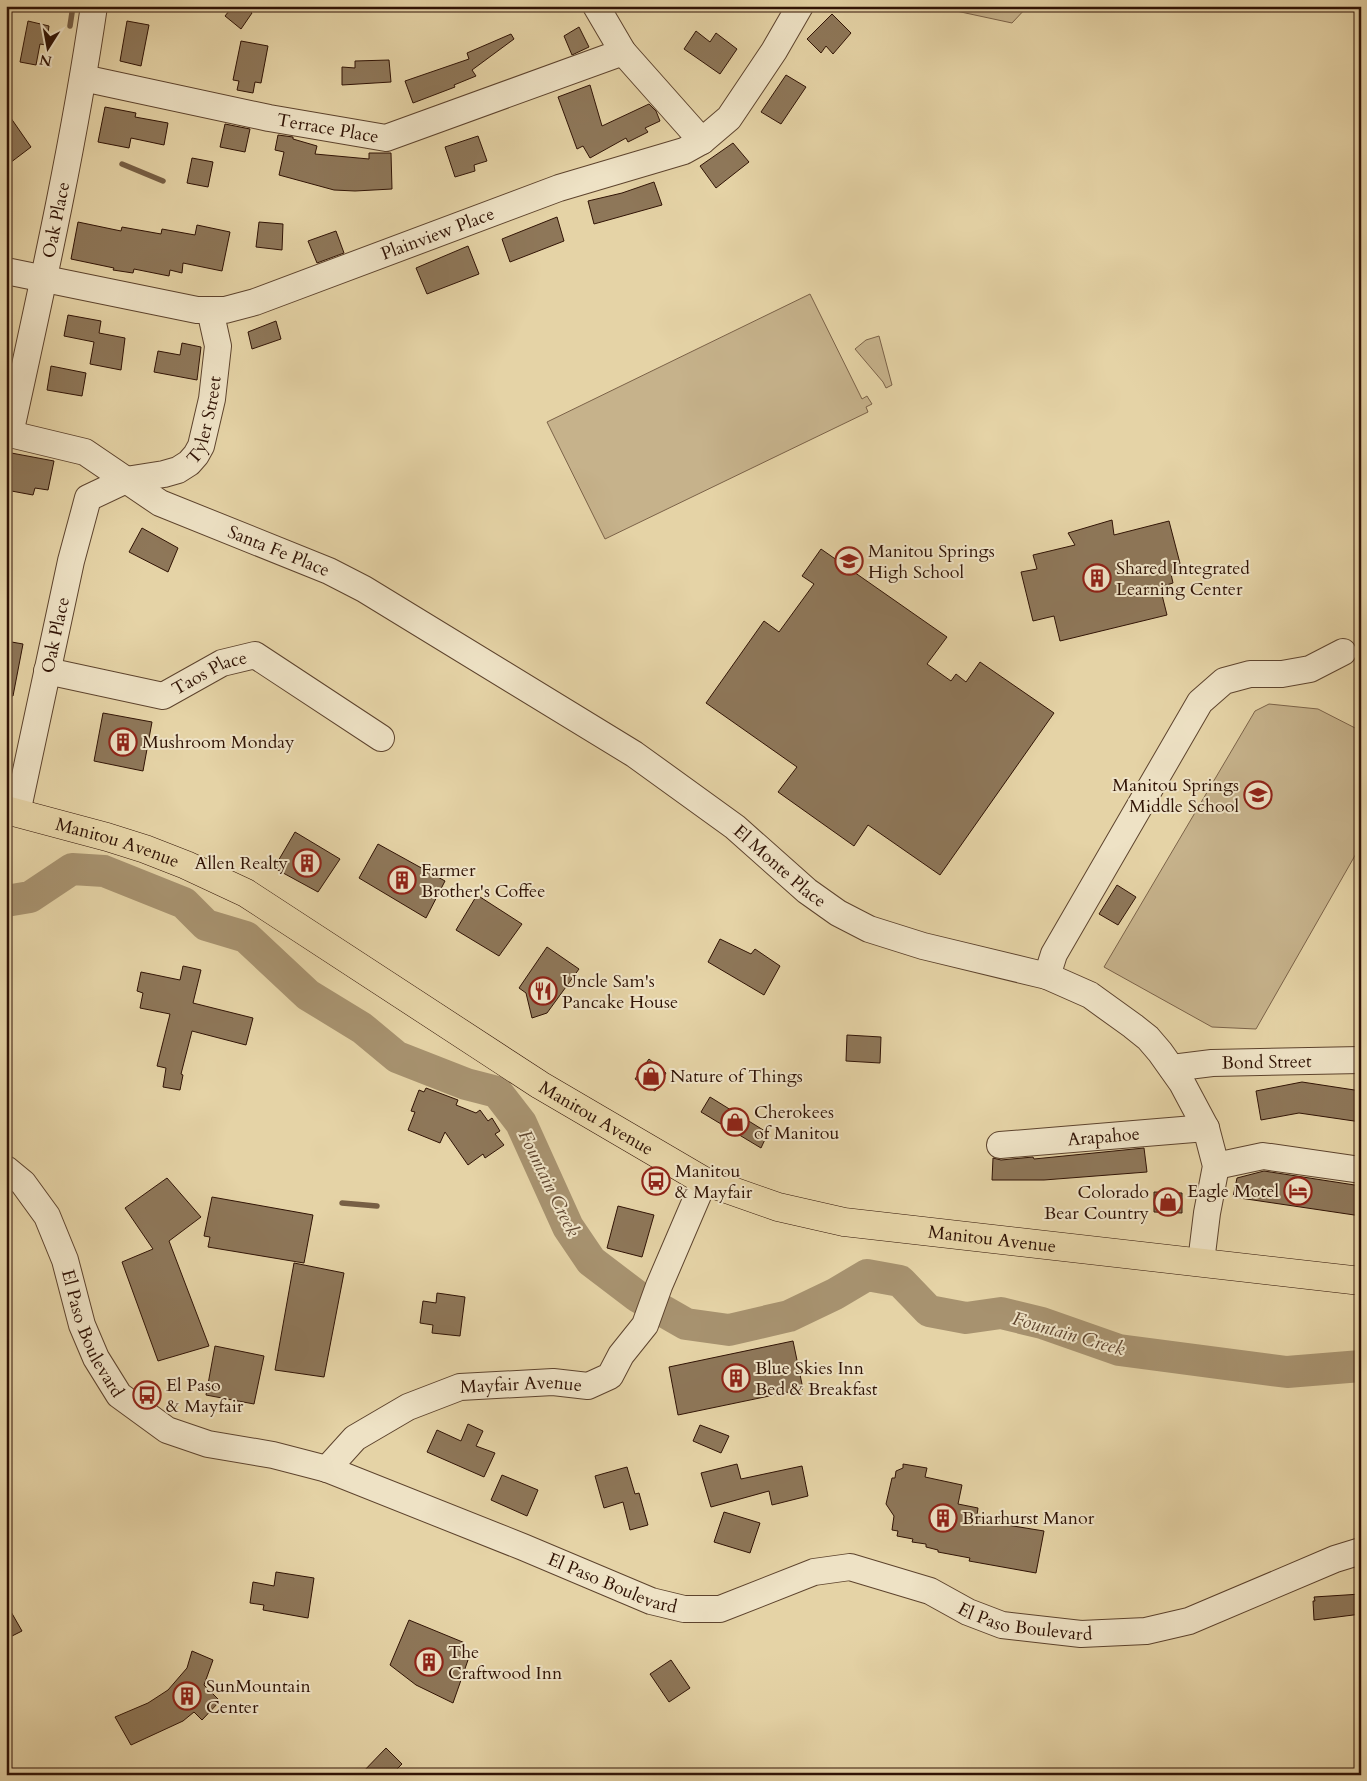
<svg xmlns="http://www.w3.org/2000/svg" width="1367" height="1781" viewBox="0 0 1367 1781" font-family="Cardo,serif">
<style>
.green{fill:#c6b28b;stroke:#7b6248}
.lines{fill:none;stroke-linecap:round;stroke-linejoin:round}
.stream{stroke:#775f45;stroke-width:5.5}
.river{stroke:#a7926f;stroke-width:32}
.building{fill:#8e7759;stroke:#301305}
.minor-casing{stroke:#5d432d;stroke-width:28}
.major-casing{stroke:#301305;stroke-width:29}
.minor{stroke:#eee2c5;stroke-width:26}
.major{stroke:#e5d3a6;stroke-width:28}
.labels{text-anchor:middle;stroke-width:4;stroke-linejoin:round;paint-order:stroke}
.street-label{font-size:18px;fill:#301305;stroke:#eee2c5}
.poi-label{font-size:18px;fill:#301305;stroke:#eee2c5;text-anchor:start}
.water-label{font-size:19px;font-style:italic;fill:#60462f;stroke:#eee2c5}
</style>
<rect width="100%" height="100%" fill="#e5d3a6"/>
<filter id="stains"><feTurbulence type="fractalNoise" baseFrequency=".004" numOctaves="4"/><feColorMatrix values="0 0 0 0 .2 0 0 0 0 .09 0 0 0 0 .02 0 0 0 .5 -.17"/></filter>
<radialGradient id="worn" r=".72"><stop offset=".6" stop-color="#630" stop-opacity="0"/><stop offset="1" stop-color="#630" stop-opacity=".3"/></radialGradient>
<!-- green -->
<path class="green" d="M933,6H1028L1012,23Z
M6,67L11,95L6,113Z
M810,294L862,399L867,396L872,404L866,407L868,412L605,539L547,422Z
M879,336L892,385L886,388L883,382L855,349L866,340Z
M1269,704L1318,709L1361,731V845L1256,1029L1212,1027L1104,967L1255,711Z"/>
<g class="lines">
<!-- stream -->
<path class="stream" d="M70,26L73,6
M122,164L163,181
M342,1203L377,1206"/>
<!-- river -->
<path class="river" d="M6,901L30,897L72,869L104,871L184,903L206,925L246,937L308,995L362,1028L397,1057L466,1084L497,1092L521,1123L568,1227L591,1261L637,1296L686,1324L729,1330L789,1316L835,1294L867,1275L900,1281L929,1311L966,1318L1001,1313L1042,1323L1119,1350L1287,1372L1361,1366"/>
</g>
<!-- building -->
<path class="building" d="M233,6H245L252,13L241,29L225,16Z
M832,14L851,33L833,54L826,46L821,53L807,39Z
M28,21L49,26L46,45L40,44L36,65L20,62Z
M127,21L149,25L141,66L120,61Z
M579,27L589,47L572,55L564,36Z
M696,31L710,42L716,33L737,49L720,74L684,49Z
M511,34L514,39L472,70L476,76L454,85L455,87L413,103L405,81L469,59L467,53Z
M241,41L268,46L261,83L255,82L253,93L237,90L239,81L233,80Z
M389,60L391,82L342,85V67L355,68V61Z
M786,75L806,87L781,124L761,112Z
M590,85L602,126L649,104L656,111L660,121L645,128L648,132L628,142L626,138L590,158L583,146L577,149L558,97Z
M105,107L136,113L135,117L168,123L164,145L131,138L129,148L98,142Z
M6,111L31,147L6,166Z
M225,124L250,129L245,152L220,147Z
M278,135L293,137V139L317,146L315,154L369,159V153H391L392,189L355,191L334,190L279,175L284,152L275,150Z
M478,136L487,161L474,165L475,171L455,177L445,147Z
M733,143L749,162L716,188L700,166Z
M192,158L213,162L208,187L187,183Z
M654,182L662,205L594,224L588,201L622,193Z
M557,217L564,241L510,262L502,239Z
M78,222L121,231L122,227L161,234L162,229L195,235L197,225L230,232L222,271L183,263L182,273L170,270L169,276L134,269L133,273L113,270L114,268L71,259Z
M259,222L283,224L282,250L256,247Z
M336,231L344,253L317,263L308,241Z
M468,246L479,274L427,294L416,268Z
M68,315L101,321L99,333L125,338L121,370L90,364L94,342L64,336Z
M276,321L281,339L252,349L248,332Z
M182,343L201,347L197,380L154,372L158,351L180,355Z
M51,366L86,373L82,396L47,390Z
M6,452L54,461L48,490L35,488L33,495L6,490Z
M1112,520L1114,535L1169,521L1182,571L1171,574L1173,583L1160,587L1167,615L1060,641L1054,616L1033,621L1021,572L1037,569L1033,555L1075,545L1068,533Z
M142,528L178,548L168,572L129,552Z
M821,549L947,637L927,664L951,681L956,674L966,682L980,662L1054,713L940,875L868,825L854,846L778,792L797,767L706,703L764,621L779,632L814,584L802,576Z
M6,641L23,644L13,696L6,695Z
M103,713L152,722L143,771L94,761Z
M295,832L340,859L318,892L274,868Z
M378,844L445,881L426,918L359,878Z
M1117,885L1136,897L1118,925L1099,914Z
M477,895L522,924L499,956L456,930Z
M720,939L751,954L755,949L780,966L764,995L708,962Z
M547,947L579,969L547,1013L532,1018L526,993L519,988Z
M183,966L201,970L193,1003L253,1018L246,1045L192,1031L181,1074L183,1075L180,1090L163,1087L166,1068L157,1066L170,1014L140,1008L143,993L137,991L141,972L180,980Z
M847,1035L881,1037L880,1063L846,1061Z
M649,1059L666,1073L655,1091L635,1079Z
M1302,1082L1361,1091V1122L1299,1113L1261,1120L1256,1091Z
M426,1088L458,1100L456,1105L476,1113L480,1110L488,1121L492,1118L500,1131L495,1134L504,1145L485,1158L483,1154L468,1165L445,1132L440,1143L408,1130L415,1112L411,1111L419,1090L424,1092Z
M710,1097L768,1133L761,1148L701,1112Z
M1144,1148L1147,1172L1044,1180H992L993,1158L1001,1160L1033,1157L1034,1159Z
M1264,1171L1361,1186V1216L1233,1197L1237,1178Z
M167,1178L201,1217L169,1241L209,1346L158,1361L122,1262L153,1249L125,1208Z
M1154,1192L1182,1193V1213L1154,1212Z
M212,1197L313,1215L304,1263L208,1247L210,1237L204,1236Z
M618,1206L654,1215L642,1257L607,1248Z
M294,1263L344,1273L324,1377L275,1370Z
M437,1293L465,1297L460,1336L432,1333L433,1325L420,1323L423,1301L436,1303Z
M793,1341L803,1389L678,1415L669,1367Z
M215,1346L264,1356L254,1404L206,1395Z
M468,1424L483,1431L476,1446L495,1453L484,1477L427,1452L437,1430L461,1441Z
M700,1425L729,1436L721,1453L693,1441Z
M737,1464L741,1479L802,1466L808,1496L772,1505L769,1491L711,1507L701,1473Z
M903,1464L927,1468L925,1477L962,1485L958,1504L978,1508L977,1515L1008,1521L1007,1525L1044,1531L1036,1573L969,1561L970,1558L938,1552V1550L926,1547V1544L912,1542L913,1539L897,1536L898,1531L892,1530L894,1516L886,1504L892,1478H895L896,1471L903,1468Z
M627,1467L635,1494L639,1493L648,1525L630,1530L623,1502L604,1508L595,1476Z
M502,1475L538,1490L527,1516L491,1500Z
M724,1512L760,1523L750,1553L714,1542Z
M276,1572L314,1578L308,1618L263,1610L264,1605L250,1603L253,1582L274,1586Z
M1361,1594V1614L1314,1620L1313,1601H1315L1314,1597Z
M6,1603L22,1631L6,1639Z
M409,1620L465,1643L461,1657L468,1660L453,1703L416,1685L390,1665Z
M192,1651L213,1660L204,1685L220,1701L202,1720L194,1712L183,1721L131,1745L115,1717L148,1703L168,1690L187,1668Z
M671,1660L690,1688L669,1702L650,1674Z
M386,1748L402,1764L391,1775H360Z"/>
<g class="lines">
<!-- minor casing -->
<g class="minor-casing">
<g id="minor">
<path d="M596,6L623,52L702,141"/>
<path id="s1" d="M83,78L269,118L386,138L623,52"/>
<path id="s2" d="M6,271L197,310H225L255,302L559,188L684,151L702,141L729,118L774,51L800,6"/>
<path id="s3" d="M6,433L85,452L160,503L329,571L364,589L634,754L735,827L807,891L838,913L869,929L923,946L1047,976"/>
<path id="s4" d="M10,434C41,292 73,150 94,6"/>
<path id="s5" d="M47,671L163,696L222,663L255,655L381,738"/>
<path id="s6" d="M17,813L71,561L88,498L126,480L164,474L178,470L189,463L196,455L201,446L212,399L218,346L210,310"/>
<path id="s7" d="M1172,1068L1212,1063L1361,1060"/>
<path id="s8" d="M1000,1145L1206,1128"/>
<path d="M1216,1166L1263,1156L1361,1170"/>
<path id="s9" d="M6,1169L23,1183L47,1216L65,1260L82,1325L96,1358L119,1395L167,1430L208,1444L273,1455L327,1469L523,1547L651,1601L684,1609H720L814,1572L850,1567L930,1591L968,1612L1002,1625L1081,1634L1146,1631L1189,1621L1335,1559L1361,1551"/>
<path d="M1201,1262L1207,1213L1216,1166L1206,1128L1182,1083L1160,1052L1148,1038L1133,1026L1090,995L1047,976L1054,954L1200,702L1224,681L1250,674H1282L1310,669L1343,652"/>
<path id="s10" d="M327,1469L355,1438L408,1407L460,1387L553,1382L588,1386L610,1376L621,1355L645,1325L659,1286L704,1181"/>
</g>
</g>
<!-- major casing -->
<g class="major-casing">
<g id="major">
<path id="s11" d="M6,810L107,837L145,849L186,865L246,893L540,1085L704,1181L778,1207L844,1222L1361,1281"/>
</g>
</g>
<!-- minor -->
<use href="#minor" class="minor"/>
<!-- major -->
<use href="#major" class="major"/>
</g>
<!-- icons -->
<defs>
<g id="school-ring" transform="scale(1.4375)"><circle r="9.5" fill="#eee2c5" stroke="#8f2418" stroke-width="1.5"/><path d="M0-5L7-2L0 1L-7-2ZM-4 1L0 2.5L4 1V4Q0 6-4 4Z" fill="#8f2418"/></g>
<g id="building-ring" transform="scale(1.4375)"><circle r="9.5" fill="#eee2c5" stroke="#8f2418" stroke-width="1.5"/><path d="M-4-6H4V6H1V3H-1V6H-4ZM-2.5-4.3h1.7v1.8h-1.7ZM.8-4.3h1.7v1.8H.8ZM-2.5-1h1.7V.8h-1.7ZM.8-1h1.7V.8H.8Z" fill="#8f2418"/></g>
<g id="restaurant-ring" transform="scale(1.4375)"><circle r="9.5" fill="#eee2c5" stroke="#8f2418" stroke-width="1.5"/><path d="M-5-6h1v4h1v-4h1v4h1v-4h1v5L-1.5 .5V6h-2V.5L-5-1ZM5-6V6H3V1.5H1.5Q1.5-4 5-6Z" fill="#8f2418"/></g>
<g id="shop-ring" transform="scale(1.4375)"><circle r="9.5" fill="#eee2c5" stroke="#8f2418" stroke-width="1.5"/><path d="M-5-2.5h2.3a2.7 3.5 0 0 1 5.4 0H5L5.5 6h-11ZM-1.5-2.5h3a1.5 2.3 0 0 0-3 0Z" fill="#8f2418"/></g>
<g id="bus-ring" transform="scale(1.4375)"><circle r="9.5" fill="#eee2c5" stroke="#8f2418" stroke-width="1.5"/><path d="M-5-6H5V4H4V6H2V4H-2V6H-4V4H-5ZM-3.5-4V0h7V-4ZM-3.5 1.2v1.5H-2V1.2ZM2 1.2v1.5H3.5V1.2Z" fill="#8f2418"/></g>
<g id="hotel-ring" transform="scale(1.4375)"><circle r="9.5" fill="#eee2c5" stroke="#8f2418" stroke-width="1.5"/><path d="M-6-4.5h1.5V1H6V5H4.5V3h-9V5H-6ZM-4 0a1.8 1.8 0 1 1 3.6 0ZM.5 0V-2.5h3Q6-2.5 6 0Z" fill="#8f2418"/></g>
</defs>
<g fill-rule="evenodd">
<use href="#school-ring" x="849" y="561"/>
<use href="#building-ring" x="1097" y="578"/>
<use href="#building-ring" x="123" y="742"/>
<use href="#school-ring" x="1258" y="795"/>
<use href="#building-ring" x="307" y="863"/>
<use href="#building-ring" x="402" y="880"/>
<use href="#restaurant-ring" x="543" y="991"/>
<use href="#shop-ring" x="651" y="1076"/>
<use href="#shop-ring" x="735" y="1122"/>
<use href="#bus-ring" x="656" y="1181"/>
<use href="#hotel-ring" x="1298" y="1191"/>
<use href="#shop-ring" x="1168" y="1202"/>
<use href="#building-ring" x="736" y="1378"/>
<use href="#bus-ring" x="147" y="1395"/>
<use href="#building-ring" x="943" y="1518"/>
<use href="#building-ring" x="429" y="1662"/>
<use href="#building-ring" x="187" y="1696"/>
</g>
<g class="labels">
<!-- street labels -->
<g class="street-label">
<text dy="6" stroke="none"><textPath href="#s1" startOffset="250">Terrace Place</textPath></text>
<text dy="6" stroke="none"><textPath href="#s4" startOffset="219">Oak Place</textPath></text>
<text dy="6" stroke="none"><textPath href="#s2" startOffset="449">Plainview Place</textPath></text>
<text dy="6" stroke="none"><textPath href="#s6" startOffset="478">Tyler Street</textPath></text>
<text dy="6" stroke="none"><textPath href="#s3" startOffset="300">Santa Fe Place</textPath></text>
<text dy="6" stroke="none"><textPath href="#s6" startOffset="182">Oak Place</textPath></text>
<text dy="6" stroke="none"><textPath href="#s5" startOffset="171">Taos Place</textPath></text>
<text dy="6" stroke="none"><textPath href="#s11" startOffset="116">Manitou Avenue</textPath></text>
<text dy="6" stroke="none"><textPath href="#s3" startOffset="894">El Monte Place</textPath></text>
<text dy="6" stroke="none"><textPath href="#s7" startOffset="95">Bond Street</textPath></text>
<text dy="6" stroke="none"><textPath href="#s11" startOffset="671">Manitou Avenue</textPath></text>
<text dy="6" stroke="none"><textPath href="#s8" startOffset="104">Arapahoe</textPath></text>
<text dy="6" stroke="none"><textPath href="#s11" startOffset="1091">Manitou Avenue</textPath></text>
<text dy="6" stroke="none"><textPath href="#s9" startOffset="189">El Paso Boulevard</textPath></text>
<text dy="6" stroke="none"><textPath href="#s10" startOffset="220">Mayfair Avenue</textPath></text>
<text dy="6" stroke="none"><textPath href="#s9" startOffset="789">El Paso Boulevard</textPath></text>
<text dy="6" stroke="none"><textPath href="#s9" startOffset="1224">El Paso Boulevard</textPath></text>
</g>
<!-- poi labels -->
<g class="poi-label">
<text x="868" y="557">Manitou Springs<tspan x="868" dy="21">High School</tspan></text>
<text x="1116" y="574">Shared Integrated<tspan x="1116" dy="21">Learning Center</tspan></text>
<text x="142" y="748">Mushroom Monday</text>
<text x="1239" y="791" text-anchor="end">Manitou Springs<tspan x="1239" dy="21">Middle School</tspan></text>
<text x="288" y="869" text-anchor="end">Allen Realty</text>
<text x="421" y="876">Farmer<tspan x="421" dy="21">Brother's Coffee</tspan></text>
<text x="562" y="987">Uncle Sam's<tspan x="562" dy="21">Pancake House</tspan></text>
<text x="670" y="1082">Nature of Things</text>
<text x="754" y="1118">Cherokees<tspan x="754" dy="21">of Manitou</tspan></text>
<text x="675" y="1177">Manitou<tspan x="675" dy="21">&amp; Mayfair</tspan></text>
<text x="1279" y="1197" text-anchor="end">Eagle Motel</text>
<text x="1149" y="1198" text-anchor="end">Colorado<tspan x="1149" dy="21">Bear Country</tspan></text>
<text x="755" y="1374">Blue Skies Inn<tspan x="755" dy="21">Bed &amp; Breakfast</tspan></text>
<text x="166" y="1391">El Paso<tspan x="166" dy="21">&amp; Mayfair</tspan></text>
<text x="962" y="1524">Briarhurst Manor</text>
<text x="448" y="1658">The<tspan x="448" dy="21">Craftwood Inn</tspan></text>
<text x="206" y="1692">SunMountain<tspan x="206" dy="21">Center</tspan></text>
</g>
<!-- water labels -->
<g class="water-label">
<text transform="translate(550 1183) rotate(64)" y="7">Fountain Creek</text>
<text transform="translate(1069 1333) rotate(16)" y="7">Fountain Creek</text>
</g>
</g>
<!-- margin -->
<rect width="1367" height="1781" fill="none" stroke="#e5d3a6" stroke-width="25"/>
<rect x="8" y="8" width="1352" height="1766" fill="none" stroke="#301305" stroke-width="2.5"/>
<rect x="12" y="12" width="1342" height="1756" fill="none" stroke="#301305"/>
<!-- north arrow -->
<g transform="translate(48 48) rotate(191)" stroke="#eee2c5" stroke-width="4" paint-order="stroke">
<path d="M0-4L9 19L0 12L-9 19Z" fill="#301305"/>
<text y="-8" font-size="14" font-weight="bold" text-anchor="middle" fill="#301305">N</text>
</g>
<rect width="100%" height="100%" filter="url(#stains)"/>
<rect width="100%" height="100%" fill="url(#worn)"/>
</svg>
